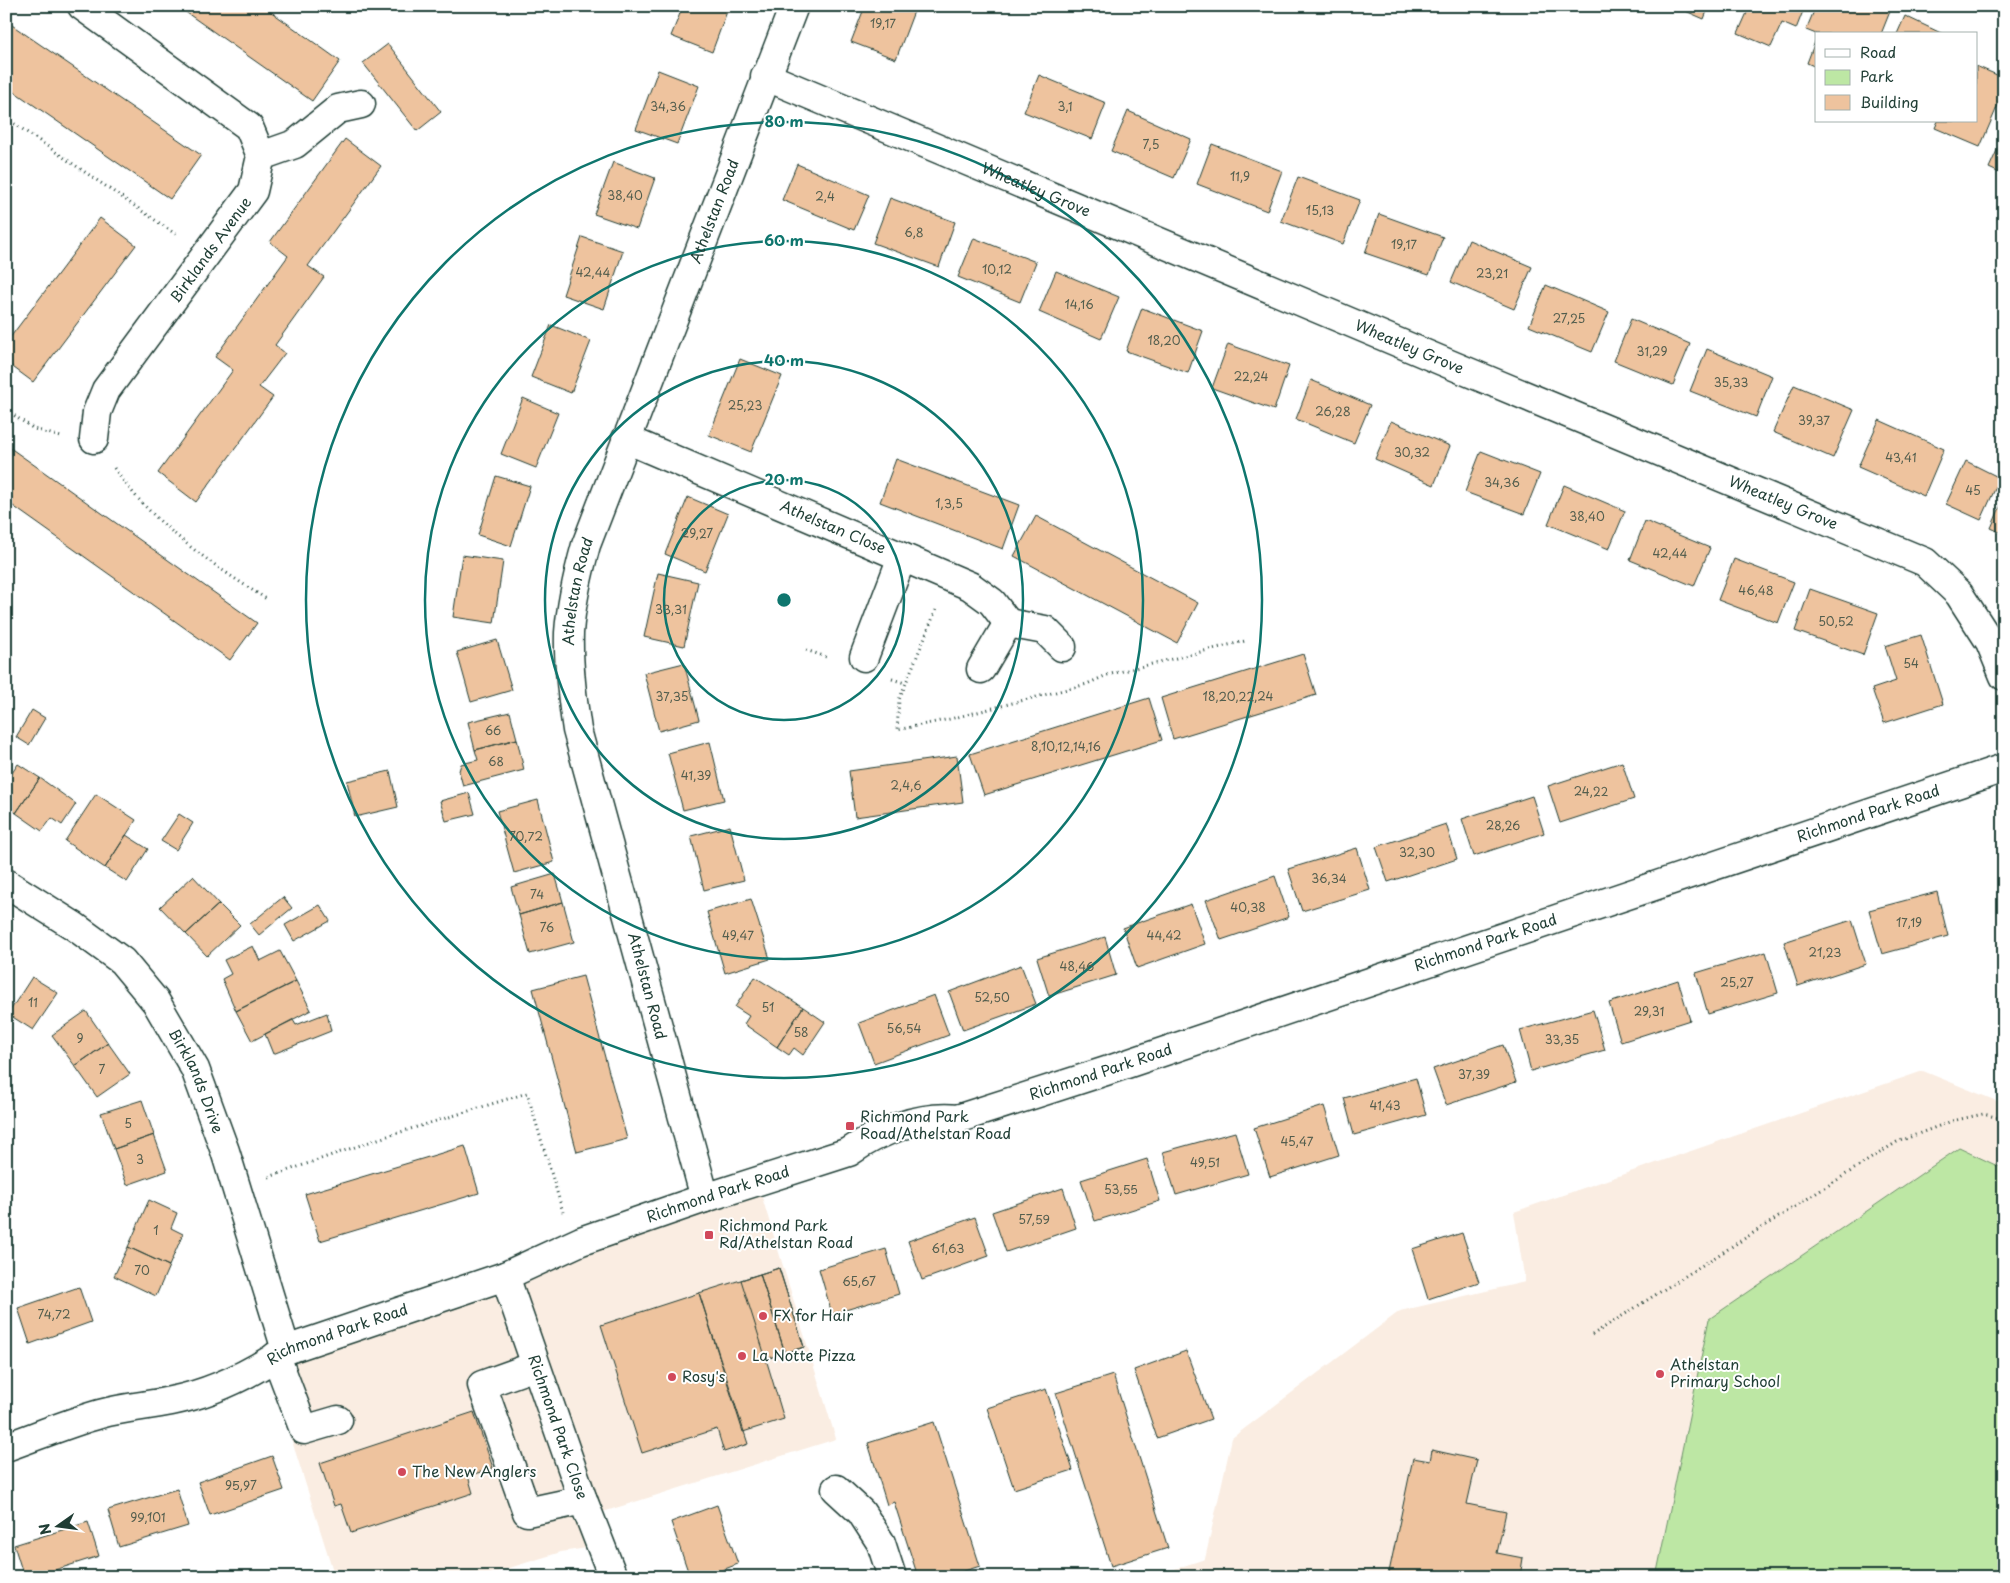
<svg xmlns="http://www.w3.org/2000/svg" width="2010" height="1583" viewBox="0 0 2010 1583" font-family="'Playpen Sans',sans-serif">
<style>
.built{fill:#faede2}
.green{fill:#bde7a4;stroke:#6e926c}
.building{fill:#eec39e;stroke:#1f3d34}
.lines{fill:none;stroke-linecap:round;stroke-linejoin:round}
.minor-casing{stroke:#1f3d34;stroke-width:31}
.path{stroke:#1f3d34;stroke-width:3;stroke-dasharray:1 4;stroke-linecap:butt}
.minor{stroke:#fff;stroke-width:28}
.ring{fill:none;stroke:#0f766e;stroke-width:2.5}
.poi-dot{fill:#d1495b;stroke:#fff;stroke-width:2}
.labels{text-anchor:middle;stroke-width:4;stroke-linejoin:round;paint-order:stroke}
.number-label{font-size:12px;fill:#535e4e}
.street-label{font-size:15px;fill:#1f3d34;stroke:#fff}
.poi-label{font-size:15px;fill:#1f3d34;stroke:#fff;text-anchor:start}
.centre{fill:#0f766e;stroke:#fff;stroke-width:2.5}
.ring-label{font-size:15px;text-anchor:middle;font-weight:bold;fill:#0f766e;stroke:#fff;stroke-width:4;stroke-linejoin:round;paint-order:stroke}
</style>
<rect width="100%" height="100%" fill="#fff"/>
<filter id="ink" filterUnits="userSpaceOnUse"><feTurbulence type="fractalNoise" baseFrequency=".02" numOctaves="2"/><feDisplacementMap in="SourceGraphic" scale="10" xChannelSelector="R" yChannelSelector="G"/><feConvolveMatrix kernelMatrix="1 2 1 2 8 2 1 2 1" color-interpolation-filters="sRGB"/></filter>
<g filter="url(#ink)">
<!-- built -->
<path class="built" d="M1923,1071L2004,1104V1577H1150L1205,1559L1232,1438L1400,1311L1525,1282L1514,1212Z
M757,1181L836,1439L590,1516L600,1546L561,1552L480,1577H335L267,1362Z"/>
<!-- green -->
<path class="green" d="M1959,1148L2004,1169V1577H1656L1709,1319Z"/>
<!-- building -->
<path class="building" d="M177,6H263L340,61L312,101Z
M683,6H729L712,52L671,36Z
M865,6H916L896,59L851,42Z
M1674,6H1709L1704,19Z
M1750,6H1805L1796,29L1782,23L1771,47L1738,33Z
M1816,6H1883L1891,9L1881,34H1816L1806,30Z
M1905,16L1943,34H1897Z
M6,21L201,155L170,199L6,86Z
M1816,39V67L1807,63Z
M388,44L441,112L417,131L363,63Z
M1976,66L2004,78V91L1980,147L1935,128L1938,121H1976Z
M658,70L699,86L677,144L636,129Z
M1039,75L1106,103L1092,139L1024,112Z
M1128,111L1191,139L1174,178L1111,151Z
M2004,135V175L1989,168Z
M345,139L381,166L308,266L324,277L275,345L285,353L259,387L273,397L196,502L158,473L233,370L215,357L288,256L270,242Z
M1212,144L1282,171L1267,211L1197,184Z
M613,162L655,178L637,229L594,214Z
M797,164L869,195L854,230L782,200Z
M1298,177L1360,200L1343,244L1281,221Z
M890,198L955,222L939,267L873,243Z
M1379,214L1443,237L1429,275L1365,253Z
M100,218L136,245L33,382L6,362V343Z
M582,237L623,251L604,309L563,295Z
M974,238L1036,262L1020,302L958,277Z
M1469,240L1532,267L1514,309L1451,282Z
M1056,271L1119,297L1101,339L1039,312Z
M1546,285L1609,312L1592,352L1529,326Z
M1142,308L1203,331L1188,373L1126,351Z
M1631,319L1690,344L1673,385L1614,361Z
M551,325L591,341L571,393L531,377Z
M1228,344L1289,366L1274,410L1212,388Z
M1707,349L1772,376L1756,417L1690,391Z
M740,359L782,376L751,452L709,435Z
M1311,380L1370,405L1354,443L1296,419Z
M1794,385L1854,410L1833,458L1773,432Z
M523,398L558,413L536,468L501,454Z
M1879,420L1944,449L1924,496L1858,467Z
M1391,421L1450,446L1434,485L1375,459Z
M6,445L257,623L230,660L6,501Z
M1481,451L1540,474L1524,514L1465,492Z
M896,459L1019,505L1003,549L880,502Z
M1966,461L2000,478L1981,520L1946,504Z
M496,476L530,486L511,546L478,535Z
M1564,485L1625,511L1609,549L1548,524Z
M688,497L728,514L705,571L665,554Z
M2004,498V534L1991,528Z
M1036,516L1198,603L1177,643L1014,556Z
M1645,521L1710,548L1694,586L1630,560Z
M462,555L503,561L494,623L453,617Z
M1734,559L1794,582L1778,623L1718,600Z
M658,573L698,582L684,646L644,637Z
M1810,589L1878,613L1863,655L1795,631Z
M1921,635L1943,704L1884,723L1872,689L1896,681L1885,646Z
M497,640L512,690L471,702L457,652Z
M1303,654L1316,695L1173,739L1161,698Z
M684,663L699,720L659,731L644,673Z
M1149,698L1162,740L984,795L970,754Z
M32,710L45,718L29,745L16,737Z
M510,712L517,739L475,750L468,722Z
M517,739L524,770L463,786L459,771L461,764L478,760L475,750Z
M710,742L724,800L683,810L668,753Z
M957,756L963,802L855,817L849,771Z
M1622,762L1634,799L1560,823L1548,786Z
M18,764L40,778L16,813L6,806V782Z
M390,771L398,807L355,817L347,781Z
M40,778L76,804L62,825L52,818L42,831L16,813Z
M469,793L475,814L446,821L440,801Z
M96,794L136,820L105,868L65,841Z
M1532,796L1544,833L1474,856L1462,819Z
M538,800L554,862L514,873L497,811Z
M179,814L193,823L176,850L161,841Z
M1446,824L1457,859L1388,882L1376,847Z
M730,826L744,880L704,890L691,836Z
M126,835L148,849L127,882L105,868Z
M1357,848L1370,890L1302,911L1288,869Z
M555,874L563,902L519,915L511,887Z
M193,876L219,904L186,934L160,907Z
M1275,876L1289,917L1221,940L1206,900Z
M1937,892L1948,936L1882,954L1869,910Z
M283,897L292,908L259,935L250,924Z
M751,899L770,959L725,973L707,912Z
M563,902L574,942L530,954L519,915Z
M219,904L240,925L207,956L186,934Z
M1191,904L1205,944L1137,968L1123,928Z
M320,905L330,921L294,941L285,925Z
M1852,920L1866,964L1798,986L1784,942Z
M1105,937L1116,975L1049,996L1037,958Z
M253,946L260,961L280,951L296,981L236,1011L222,979L231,974L224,960Z
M1766,952L1778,993L1708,1014L1696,973Z
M1021,965L1036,1004L963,1030L949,992Z
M583,976L627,1139L577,1152L533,989Z
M32,977L58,993L33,1030L8,1014Z
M755,977L803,1007L777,1047L744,1024L749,1016L735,1007Z
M1678,980L1690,1020L1621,1042L1609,1003Z
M296,981L311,1010L252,1041L236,1011Z
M934,995L949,1035L874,1063L859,1023Z
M803,1007L825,1022L803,1055L794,1048L789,1055L777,1047Z
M1593,1010L1605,1050L1531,1071L1520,1030Z
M86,1011L108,1043L75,1066L52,1035Z
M327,1013L331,1031L273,1054L265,1034L293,1020L296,1025Z
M108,1043L130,1074L97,1097L75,1066Z
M1503,1045L1516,1082L1446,1105L1433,1069Z
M1416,1078L1426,1115L1354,1135L1344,1098Z
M142,1100L154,1135L114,1149L101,1113Z
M1324,1106L1339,1155L1270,1177L1254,1128Z
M1235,1132L1248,1174L1176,1195L1163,1152Z
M154,1135L167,1171L127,1185L114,1149Z
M465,1146L479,1193L320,1241L305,1194Z
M1147,1159L1160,1201L1095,1221L1081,1180Z
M1063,1188L1076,1228L1006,1252L992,1212Z
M149,1200L177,1213L171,1228L183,1234L169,1266L128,1247Z
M975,1217L989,1256L922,1280L908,1241Z
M1462,1233L1479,1282L1428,1299L1412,1249Z
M128,1247L169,1266L156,1296L114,1276Z
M886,1249L899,1294L832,1314L819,1269Z
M779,1268L804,1347L766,1359L784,1419L743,1432L699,1293Z
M779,1268L804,1347L785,1353L760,1274Z
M760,1274L785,1353L766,1359L741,1280Z
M79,1287L91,1322L30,1344L18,1308Z
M699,1293L748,1444L724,1452L717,1429L642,1453L601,1325Z
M1186,1351L1211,1419L1157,1438L1134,1370Z
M1113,1375L1168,1548L1111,1566L1056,1393Z
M1046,1389L1073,1470L1014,1489L987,1408Z
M474,1412L493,1468L468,1476L473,1493L351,1533L341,1504L334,1506L320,1463Z
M934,1422L980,1566L946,1577H918L894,1502L887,1505L868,1443Z
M1432,1450L1477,1460L1467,1504L1506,1512L1497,1553L1523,1558L1520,1577H1388L1413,1458L1430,1461Z
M272,1456L284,1490L210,1515L198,1482Z
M177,1489L188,1526L119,1547L108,1510Z
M717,1505L738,1564L704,1577H690L671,1522Z
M88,1522L99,1556L33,1577H24L14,1545Z"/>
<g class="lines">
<!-- minor casing -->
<g class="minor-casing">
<g id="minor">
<path d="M82,6L249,127L261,156L253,191L106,390L97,412L94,439"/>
<path id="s1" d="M765,76L1454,366L1925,562L1959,594L1990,642L2004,676"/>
<path d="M261,156L295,144L338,109L361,104"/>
<path id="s2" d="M626,439L970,586L992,602L1008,623"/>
<path d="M864,657L902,557"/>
<path d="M981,669L1008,623L1045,630L1062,647"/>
<path id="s3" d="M6,883L74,926L122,961L156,1002L195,1069L225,1151L286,1350"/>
<path id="s4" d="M705,1198L577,730C572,697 568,666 569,633C571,603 578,574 586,545L794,6"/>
<path id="s5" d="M505,1276L583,1500L613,1577"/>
<path d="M276,1356L304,1430L338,1420"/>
<path d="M535,1366L482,1385L527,1512L583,1500"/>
<path id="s6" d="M6,1447C37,1436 68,1423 100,1414C124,1407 148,1406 171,1401C212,1393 252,1373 286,1350L505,1276L581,1241L705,1198L849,1152C879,1131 920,1115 957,1119L1106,1071L2004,768"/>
<path d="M836,1489L861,1512L881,1543L892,1577"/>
</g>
</g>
<!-- path -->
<path class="path" d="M6,118L177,235
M6,410L34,429L61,437
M114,468C153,525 211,564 268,600
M936,610L899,700L897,730L950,719L1087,684L1107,675L1245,641
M806,650L829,658
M892,679L905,683
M269,1177L378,1139L527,1093L563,1212
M1592,1335L1897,1142L1952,1121L1983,1114L2004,1119"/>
<!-- minor -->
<use href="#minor" class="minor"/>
</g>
</g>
<!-- distance rings -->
<g class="ring">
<circle cx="784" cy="600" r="120"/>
<circle cx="784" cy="600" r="239"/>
<circle cx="784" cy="600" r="359"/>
<circle cx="784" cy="600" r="478"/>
</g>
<!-- markers -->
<g class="poi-dot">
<rect x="845" y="1121" width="10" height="10" rx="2.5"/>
<rect x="704" y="1230" width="10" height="10" rx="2.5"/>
<circle cx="763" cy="1316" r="5"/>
<circle cx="742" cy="1356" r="5"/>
<circle cx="1660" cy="1374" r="5"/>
<circle cx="672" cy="1377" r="5"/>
<circle cx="402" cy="1472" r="5"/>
</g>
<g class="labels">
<!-- number labels -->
<g class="number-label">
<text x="883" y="28">19,17</text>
<text x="668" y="111">34,36</text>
<text x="1065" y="111">3,1</text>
<text x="1151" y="149">7,5</text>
<text x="1240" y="181">11,9</text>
<text x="625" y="200">38,40</text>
<text x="825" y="201">2,4</text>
<text x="1320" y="215">15,13</text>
<text x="914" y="237">6,8</text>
<text x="1404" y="249">19,17</text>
<text x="997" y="274">10,12</text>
<text x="593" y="277">42,44</text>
<text x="1492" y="278">23,21</text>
<text x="1079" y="309">14,16</text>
<text x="1569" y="323">27,25</text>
<text x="1164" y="345">18,20</text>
<text x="1652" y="356">31,29</text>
<text x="1251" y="381">22,24</text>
<text x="1731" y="387">35,33</text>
<text x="745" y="410">25,23</text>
<text x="1333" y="416">26,28</text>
<text x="1814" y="425">39,37</text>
<text x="1412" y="457">30,32</text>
<text x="1901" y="462">43,41</text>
<text x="1502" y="487">34,36</text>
<text x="1973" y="495">45</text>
<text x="949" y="508">1,3,5</text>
<text x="1587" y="521">38,40</text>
<text x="697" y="538">29,27</text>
<text x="1670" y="558">42,44</text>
<text x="1756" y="595">46,48</text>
<text x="671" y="614">33,31</text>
<text x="1836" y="626">50,52</text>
<text x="1911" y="668">54</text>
<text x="672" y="701">37,35</text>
<text x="1238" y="701">18,20,22,24</text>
<text x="493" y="735">66</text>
<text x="1066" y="751">8,10,12,14,16</text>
<text x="496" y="766">68</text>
<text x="696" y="780">41,39</text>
<text x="906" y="790">2,4,6</text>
<text x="1591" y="796">24,22</text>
<text x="1503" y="830">28,26</text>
<text x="526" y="841">70,72</text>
<text x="1417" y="857">32,30</text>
<text x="1329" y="883">36,34</text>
<text x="537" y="899">74</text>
<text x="1248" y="912">40,38</text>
<text x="1909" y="927">17,19</text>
<text x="547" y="932">76</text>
<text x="738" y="940">49,47</text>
<text x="1164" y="940">44,42</text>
<text x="1825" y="957">21,23</text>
<text x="1077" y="971">48,46</text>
<text x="1737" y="987">25,27</text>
<text x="992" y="1002">52,50</text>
<text x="33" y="1007">11</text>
<text x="768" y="1012">51</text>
<text x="1649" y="1016">29,31</text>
<text x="904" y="1033">56,54</text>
<text x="801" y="1037">58</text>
<text x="80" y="1043">9</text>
<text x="1562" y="1044">33,35</text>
<text x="102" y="1074">7</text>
<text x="1474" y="1079">37,39</text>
<text x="1385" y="1110">41,43</text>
<text x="128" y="1128">5</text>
<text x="1297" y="1146">45,47</text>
<text x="140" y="1164">3</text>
<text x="1205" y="1167">49,51</text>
<text x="1121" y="1194">53,55</text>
<text x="1034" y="1224">57,59</text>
<text x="156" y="1235">1</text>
<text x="948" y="1253">61,63</text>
<text x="142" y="1275">70</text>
<text x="859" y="1286">65,67</text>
<text x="54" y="1319">74,72</text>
<text x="241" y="1490">95,97</text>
<text x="148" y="1522">99,101</text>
</g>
<!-- street labels -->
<g class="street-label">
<text dy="5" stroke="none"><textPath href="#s1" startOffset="294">Wheatley Grove</textPath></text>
<text dy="5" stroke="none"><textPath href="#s4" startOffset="1030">Athelstan Road</textPath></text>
<text transform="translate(211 250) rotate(-54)" y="5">Birklands Avenue</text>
<text dy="5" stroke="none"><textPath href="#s1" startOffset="699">Wheatley Grove</textPath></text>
<text dy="5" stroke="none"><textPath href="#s1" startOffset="1104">Wheatley Grove</textPath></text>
<text dy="5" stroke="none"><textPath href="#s2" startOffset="225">Athelstan Close</textPath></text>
<text dy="5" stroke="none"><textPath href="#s4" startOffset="625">Athelstan Road</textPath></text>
<text dy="5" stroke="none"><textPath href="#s6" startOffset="1972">Richmond Park Road</textPath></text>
<text dy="5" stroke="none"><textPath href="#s6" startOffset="1568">Richmond Park Road</textPath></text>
<text transform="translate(647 986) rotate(75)" y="5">Athelstan Road</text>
<text dy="5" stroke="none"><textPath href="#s6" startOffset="1162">Richmond Park Road</textPath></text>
<text dy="5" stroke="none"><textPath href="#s3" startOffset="282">Birklands Drive</textPath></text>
<text dy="5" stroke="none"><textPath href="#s6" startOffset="758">Richmond Park Road</textPath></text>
<text dy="5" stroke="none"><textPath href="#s6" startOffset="352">Richmond Park Road</textPath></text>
<text dy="5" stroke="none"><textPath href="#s5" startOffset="160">Richmond Park Close</textPath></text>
</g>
<!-- poi labels -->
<g class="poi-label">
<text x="860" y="1122">Richmond Park<tspan x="860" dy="17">Road/Athelstan Road</tspan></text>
<text x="719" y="1231">Richmond Park<tspan x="719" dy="17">Rd/Athelstan Road</tspan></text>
<text x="773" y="1321">FX for Hair</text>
<text x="752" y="1361">La Notte Pizza</text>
<text x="1670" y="1370">Athelstan<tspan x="1670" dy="17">Primary School</tspan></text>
<text x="682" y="1382">Rosy's</text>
<text x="412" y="1477">The New Anglers</text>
</g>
</g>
<circle cx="784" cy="600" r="8" class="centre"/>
<g class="ring-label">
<text x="784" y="127">80 m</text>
<text x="784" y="246">60 m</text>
<text x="784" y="366">40 m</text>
<text x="784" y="485">20 m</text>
</g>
<!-- margin -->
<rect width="2010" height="1583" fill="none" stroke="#fff" stroke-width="25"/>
<rect x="12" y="12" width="1985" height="1558" fill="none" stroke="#1f3d34" stroke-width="2" filter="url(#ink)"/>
<!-- legend -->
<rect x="1815" y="32" width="162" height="90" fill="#ffffff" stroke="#a5b1ae"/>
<rect x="1825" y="49" width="25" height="8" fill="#ffffff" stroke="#a5b1ae"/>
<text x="1860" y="58" font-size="15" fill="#1f3d34">Road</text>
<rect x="1825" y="70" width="25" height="15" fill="#bde7a4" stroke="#a5b1ae"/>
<text x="1860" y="82" font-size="15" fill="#1f3d34">Park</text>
<rect x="1825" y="95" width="25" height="15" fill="#eec39e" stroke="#a5b1ae"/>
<text x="1860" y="108" font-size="15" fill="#1f3d34">Building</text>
<!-- north arrow -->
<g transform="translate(58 1526) rotate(256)" stroke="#ffffff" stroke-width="4" paint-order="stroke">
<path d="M0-4L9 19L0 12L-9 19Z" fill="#1f3d34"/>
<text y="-8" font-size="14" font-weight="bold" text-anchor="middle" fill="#1f3d34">N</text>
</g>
</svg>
